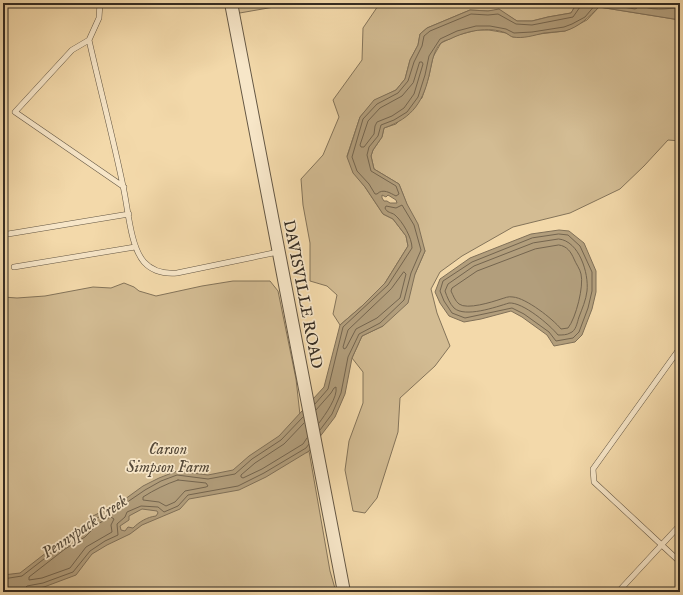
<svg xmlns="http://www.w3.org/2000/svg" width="683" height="595" viewBox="0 0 683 595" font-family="'IM FELL English',serif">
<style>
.green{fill:#d3bc93;stroke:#84745a}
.water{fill:#b29e7c;stroke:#807058;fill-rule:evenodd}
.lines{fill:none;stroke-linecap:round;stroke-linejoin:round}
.shore{stroke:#74654f;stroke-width:1}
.service-casing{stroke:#645744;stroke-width:6}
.tertiary-casing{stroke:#645744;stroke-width:14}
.service{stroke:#f7e6c8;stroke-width:5}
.tertiary{stroke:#f7e6c8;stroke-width:12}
.labels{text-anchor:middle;stroke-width:3.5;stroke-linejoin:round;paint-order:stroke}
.street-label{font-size:16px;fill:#352c22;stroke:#f7e6c8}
.park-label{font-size:16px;font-style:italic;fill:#554939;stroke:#f7e6c8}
.water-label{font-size:17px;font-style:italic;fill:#5a4e3d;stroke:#f7e6c8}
</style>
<rect width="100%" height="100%" fill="#f3d9aa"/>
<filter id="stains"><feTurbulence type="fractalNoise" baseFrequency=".005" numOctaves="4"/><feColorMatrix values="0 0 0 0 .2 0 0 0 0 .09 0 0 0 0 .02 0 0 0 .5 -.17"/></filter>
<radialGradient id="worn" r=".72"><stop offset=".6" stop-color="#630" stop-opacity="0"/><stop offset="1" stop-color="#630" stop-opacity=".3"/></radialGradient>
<!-- green -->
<path class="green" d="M232,3H297L234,14Z
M380,3H577L571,13L548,17L532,21H517L499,10L488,11L470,10L427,28L420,34L418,45L410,60L405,79L396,90L374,101L360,117L347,156L354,173L365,187L383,214L393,219L406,236L408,246L385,283L362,306L340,325L333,314L337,295L327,286L310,281V243L303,205L301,179L323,155L339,117L333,100L362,60L363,28Z
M639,3H680V7C668,9 648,12 639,3Z
M599,7L680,20V141L668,140L644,166L620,189L570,213L513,227L462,256L440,272L431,289L437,313L450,346L435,366L400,398L398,432L377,498L365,513L353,511L345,470L349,441L363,403V372L352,358L362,336L383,326L415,274L425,251L399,184L374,169L371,156L373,150L382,137L384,128L396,124L422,98L429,76L433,57L441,43L458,35L477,30H489L506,33L513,37L565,31L587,20Z
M233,281H270L278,291L296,379L300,415L298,417L306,453L309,451L330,571L336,592H3V297L17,298L45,296L93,287L111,288L124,283L134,287L139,291L156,296L202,286Z"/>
<!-- water -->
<path class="water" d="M577,3H639C648,12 668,9 680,7V20L599,7C589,17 579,27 565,31C558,32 551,32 544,33C535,35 523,39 513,37C511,37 508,34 506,33C488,26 466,31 450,39C447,40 443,41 441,43C434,49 432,62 430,71C424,101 413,118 384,128L382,137L373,150L371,156L374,169L399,184L407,204L418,224L425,251L415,274L408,303L383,326L362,336L352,358L345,394L335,417L309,451L266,477L239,490L189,499L180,509L142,525L130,534L107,545L92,554L76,575L44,587L17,592H3V575L20,573L60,542L80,530L93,516L121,502L143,486L159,478L177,471L208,475L233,470L249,456L279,436L324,387L340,325L362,306L385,283L408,246L406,236L393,219L383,214L365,187L353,173L347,157L360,117L374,100L396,90L405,79L410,60L418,45L420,34L427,28L470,10L488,11L499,9L517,21H532L548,17L571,13ZM382,195L386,197L388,195L396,200L397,203H390L387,201H384L382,198ZM142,509L157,511L158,513L156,516C147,517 139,522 133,528L128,527L125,531L121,530L120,526L129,520V516Z
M559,230L569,231L584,243L596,271V292L592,309L582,335L575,342L554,346L547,335L522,317L511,311L481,319L464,322L449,316L440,303L435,292L440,279L470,258L531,234Z"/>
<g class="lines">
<!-- shore -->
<path class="shore" d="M580,3V7L573,17L532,25L516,24L498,14L488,15L471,14L430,31L424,36L422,46L414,62L408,81L398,93L377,104L363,119L352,157L357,171L369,184L375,194H377C383,188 390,193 396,196L399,194L396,186L371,171L367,155L369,147L378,136L381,125L394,120L407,112L418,97L425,75L429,56L440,39L457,31L476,26H490L506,29L514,33L532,32L564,27L572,24L585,17L596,4L599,3
M600,3L635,9L637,8V3
M420,62H422L423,64L414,94L404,108L392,116L377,122L375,126L374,134L364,147H361L360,145L368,121L380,108L402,96L413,83Z
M559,234L568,235L580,246L592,272V291L588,308L579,332L573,338L556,341L549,332L524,314L512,308L465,318L452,313L444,301L440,291L443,281L472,262L532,238Z
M559,239C579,241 589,273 587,291C586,300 582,309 579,317C577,323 576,331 570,333C567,335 562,335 558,335C550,325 523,302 509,303C496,307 465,318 454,308C450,304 447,297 445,291L448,284L474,266L533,243Z
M559,245C567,246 571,252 574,259C576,264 580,269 581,274C584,286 576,318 568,328L561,329C553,319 526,298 513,297C508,296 505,298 501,299C492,302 467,310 459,304C455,301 453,295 451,291L452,288L477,271L535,249Z
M404,272L406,274L400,298L377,318L356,329L346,348L344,349L343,347L348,330L391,289Z
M315,404L328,389L343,327L388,285L412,248C412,238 403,222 395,215C391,212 387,213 385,208L386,206L396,208L402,205L414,225L421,250L411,273L404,300L380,323L359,334L348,357L341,393L332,414L320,430
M316,410L331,393L334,388L336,387C338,397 325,415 319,423
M304,423L284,444L255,463L241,475V477L243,478L262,469L303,444L307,438
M178,480L206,483L208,486L206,487L185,491L175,502L166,506L159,502L143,500V497C154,490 166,484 178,480Z
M111,517L114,519L111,525L112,532L86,547L70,568L42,578L29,580V577L65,549L85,537L98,524Z
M3,579L22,576L62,545L82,533L95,519L123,505L145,490L161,481L177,475L208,479L235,474L252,459L281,440L303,417
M24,592L25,588L27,586L43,583L73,572L90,551L105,541L118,535L117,524L125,517L127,512L141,506L158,507L164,512L178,506L188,495L238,486L264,473L306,448L309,444"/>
<!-- service casing -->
<g class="service-casing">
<path id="service" d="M89,40L99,18L100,3
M124,187L15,112L72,50L89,40C100,89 113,137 123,186C128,207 130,246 144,262C153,272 164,274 177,273L278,252
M8,234L129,214
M14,267L135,247
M680,348L593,469L594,482L680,562
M618,592L680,525"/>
</g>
<!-- tertiary casing -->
<g class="tertiary-casing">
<path id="tertiary" d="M231,3L344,592"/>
</g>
<!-- service -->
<use href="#service" class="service"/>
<!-- tertiary -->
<use href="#tertiary" class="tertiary"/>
</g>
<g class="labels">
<!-- street labels -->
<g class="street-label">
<text transform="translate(304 294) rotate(79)" y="6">DAVISVILLE ROAD</text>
</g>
<!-- park labels -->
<g class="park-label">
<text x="168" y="454">Carson<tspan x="168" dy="18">Simpson Farm</tspan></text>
</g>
<!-- water labels -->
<g class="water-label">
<text transform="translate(84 526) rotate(-34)" y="6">Pennypack Creek</text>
</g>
</g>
<!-- margin -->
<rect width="683" height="595" fill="none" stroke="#f3d9aa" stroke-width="16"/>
<rect x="4" y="4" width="675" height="587" fill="none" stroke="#352c22" stroke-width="2"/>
<rect x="8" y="8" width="667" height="579" fill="none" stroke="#352c22"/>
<rect width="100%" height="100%" filter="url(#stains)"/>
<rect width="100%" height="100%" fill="url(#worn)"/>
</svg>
